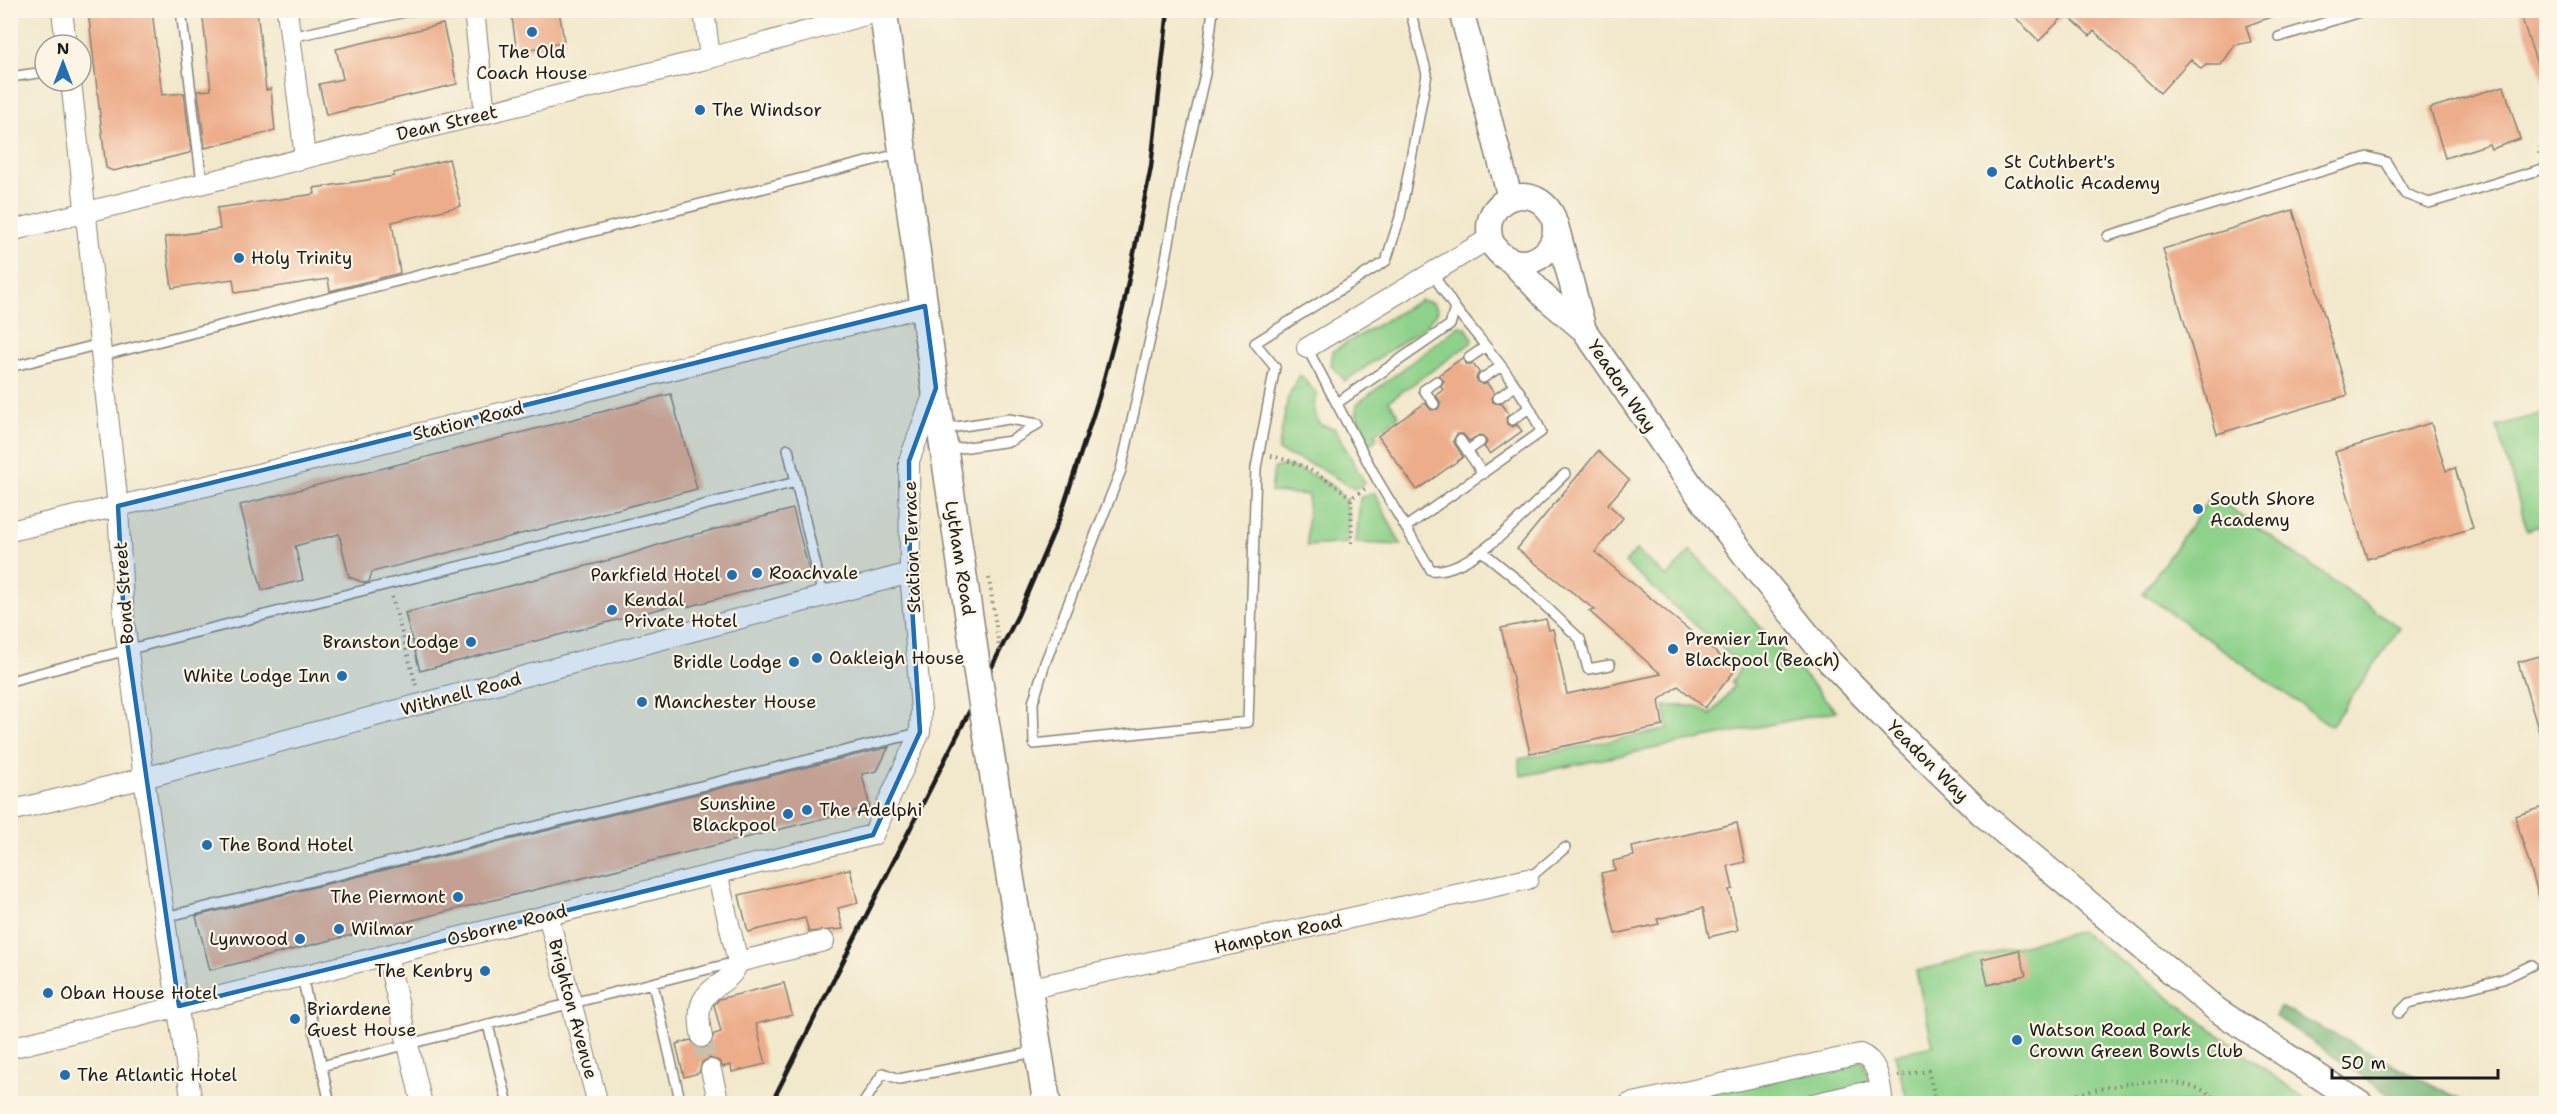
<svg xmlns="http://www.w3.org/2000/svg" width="2557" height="1114" viewBox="0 0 2557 1114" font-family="'Shantell Sans',sans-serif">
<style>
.green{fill:#8dd18a;stroke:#547653;stroke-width:1.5}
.forest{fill:#72b376;stroke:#476849;stroke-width:1.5}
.building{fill:#edad8b}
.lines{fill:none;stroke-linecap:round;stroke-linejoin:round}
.minor-tunnel{stroke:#c7bfa9;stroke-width:20;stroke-dasharray:20 10;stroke-linecap:butt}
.service-casing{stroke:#878274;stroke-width:12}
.minor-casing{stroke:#878274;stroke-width:22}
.tertiary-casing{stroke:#878274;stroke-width:27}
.secondary-casing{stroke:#878274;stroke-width:30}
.path{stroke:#878274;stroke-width:4;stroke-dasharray:1.5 4.5;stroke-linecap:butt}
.service{stroke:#fff;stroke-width:9}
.minor{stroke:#fff;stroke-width:20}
.tertiary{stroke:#fff;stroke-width:24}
.secondary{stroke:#fff;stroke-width:27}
.rail{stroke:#1c1c1c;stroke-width:4.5}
.secondary-bridge-casing{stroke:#878274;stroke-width:30;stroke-linecap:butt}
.path-bridge{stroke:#878274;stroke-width:4;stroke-dasharray:1.5 4.5;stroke-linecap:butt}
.secondary-bridge{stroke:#fff;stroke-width:27}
.marked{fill:#1f6fb2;fill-opacity:0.2;stroke:#1f6fb2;stroke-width:4.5;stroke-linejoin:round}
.poi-dot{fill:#1f6fb2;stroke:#fcf5e5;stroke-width:2}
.labels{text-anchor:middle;stroke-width:4.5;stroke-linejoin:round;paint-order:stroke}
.poi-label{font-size:18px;fill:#1c1c1c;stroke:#fcf5e5;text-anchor:start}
.street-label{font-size:18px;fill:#1c1c1c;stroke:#fcf5e5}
</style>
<rect width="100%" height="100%" fill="#fcf5e5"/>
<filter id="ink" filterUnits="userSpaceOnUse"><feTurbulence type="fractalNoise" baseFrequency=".0167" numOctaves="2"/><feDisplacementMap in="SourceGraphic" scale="12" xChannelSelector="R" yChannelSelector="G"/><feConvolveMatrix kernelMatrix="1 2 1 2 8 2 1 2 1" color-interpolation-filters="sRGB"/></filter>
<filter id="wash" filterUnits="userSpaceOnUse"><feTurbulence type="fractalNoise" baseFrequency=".008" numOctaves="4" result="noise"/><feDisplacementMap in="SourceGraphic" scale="24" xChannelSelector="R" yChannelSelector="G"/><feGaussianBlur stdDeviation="1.35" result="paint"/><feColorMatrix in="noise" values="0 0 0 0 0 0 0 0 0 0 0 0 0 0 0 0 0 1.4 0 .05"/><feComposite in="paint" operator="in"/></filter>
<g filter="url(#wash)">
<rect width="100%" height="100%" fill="#f2e8cc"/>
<!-- green -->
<path class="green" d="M1420,300L1433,303L1438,311L1427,325L1345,381L1331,365L1333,351Z
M1459,326L1466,328L1473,339L1471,343L1389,401L1399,416L1375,434L1377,439L1370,444L1357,416V404Z
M1300,375L1318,395C1311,404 1315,416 1320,425L1334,428L1365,483L1354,489L1320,468L1278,451L1288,397Z
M2546,412V524L2527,530L2497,426Z
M1284,465C1308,472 1346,485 1349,514C1349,524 1348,534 1348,543L1307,546L1308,495L1271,492L1274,468Z
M1374,492L1401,545L1356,543L1360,498Z
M2212,495L2400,628L2331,726L2143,593Z
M1636,550L1667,577L1691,550L1836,711L1521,776L1519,759L1668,729L1664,706H1697L1711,715L1734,686L1731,683L1742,666L1625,563Z
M2081,931L2310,1103H1908L1895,1054L1933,1046L1916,971Z
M1860,1054L1879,1102L1629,1104Z"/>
<!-- forest -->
<path class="forest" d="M2280,1007L2468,1103H2401L2275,1016Z"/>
<g id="blocks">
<!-- building -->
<path class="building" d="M88,10H152L162,95L184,93L191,151L189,153L113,171L106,168Z
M202,10H257L266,90L271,89L275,131L205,148L198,91L211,90Z
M511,10H559L564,41L517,53Z
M2008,10H2281L2282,13L2246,26L2251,42L2235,45L2221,65H2206L2201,69L2191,59L2160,93L2094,31L2090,36L2066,14L2039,41Z
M2519,10H2547V82H2543Z
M443,24L457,84L326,115L319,84L343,79L336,49Z
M2504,86L2520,139L2491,149L2489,144L2445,158L2430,108Z
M449,159L461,206L392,222L400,273L330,291L328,279L235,293L233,279L172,288L165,237L220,229L217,208L315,194L314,188L394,176V173Z
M2293,210L2348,395L2217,434L2163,249Z
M1462,358L1466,364H1473L1479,372L1476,378L1478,382L1483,385L1487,383L1494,393L1491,398L1493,402L1502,404L1509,414L1506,418L1507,424L1512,427L1517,425L1522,431L1490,454L1484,447L1487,442L1483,436L1479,435L1469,441L1463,434H1457L1453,441L1463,457L1417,490L1378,436L1425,403L1431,410L1438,409L1441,403L1436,395L1443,390L1441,387L1444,381L1439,375Z
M671,394L697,489L372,572L369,582L365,583L349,577L339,534L295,546L303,580L262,590L240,505Z
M2431,423L2446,471L2455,468L2473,528L2367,559L2335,452Z
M1598,451L1629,480L1608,504L1623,518L1595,552L1736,669L1705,708L1678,686L1659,700L1663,726L1530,753L1501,628L1546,619L1549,630L1553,629L1567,694L1661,674L1589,611L1595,610L1517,549Z
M793,509L810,574L687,607L686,602L420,671L405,613L621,557L670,541Z
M2547,654V741L2542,742L2518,662Z
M889,747L877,771L862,774L870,807L210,970L196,916Z
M2547,806V906L2542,907L2515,816Z
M1737,823L1745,862L1728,866L1733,889L1729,890L1738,930L1709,937L1703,908L1657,919L1659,924L1615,934L1601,873L1615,870L1613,861L1634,856L1632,847Z
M850,869L858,903L838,908L843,929L809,932L805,918L748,932L739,895Z
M2019,950L2026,975L1988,985L1982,959Z
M784,983L792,1015L756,1024L766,1064L732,1072L731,1065L723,1067L719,1061L709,1058L702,1062L699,1073L684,1077L676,1044L691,1040L698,1048L710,1046L714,1034L721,1032L714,1005L719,999Z"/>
</g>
</g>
<g filter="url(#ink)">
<use href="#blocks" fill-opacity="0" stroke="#878274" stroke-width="1.5"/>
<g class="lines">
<!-- minor-tunnel -->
<path class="minor-tunnel" d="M702,1037L711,1070"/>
<!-- service casing -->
<g class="service-casing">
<path id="service" d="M181,10L202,183
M1213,10L1205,74L1182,173L1156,312L1121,470L1045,663L1033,703L1034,744L1248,722L1256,468L1275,367L1255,343L1386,261L1400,217L1427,74L1410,10
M291,37L414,10
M2279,37L2366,10
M10,77L45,72
M2108,236L2368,157L2386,162L2405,194L2429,203L2546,168
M1307,348L1378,481L1431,570C1473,575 1535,502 1565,474
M101,356L902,153
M1469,358L1485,347
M10,367L100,344
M1483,378L1500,367
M1498,398L1515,386
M1337,403L1450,325L1455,308L1432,273
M1434,404L1424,390L1437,381
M1512,420L1529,408
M943,429L1009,419L1038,424
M1460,440L1483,474
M788,449L796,482
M946,450L1011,441L1038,424
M1467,451L1480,442
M1406,527L1541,432C1526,391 1483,344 1455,308
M1483,552L1520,582L1580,639L1588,669L1610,665
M10,681L161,641L796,482L823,596
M1528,879L1565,848
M165,917L918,733
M302,976L330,1104
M653,984L681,1104
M2399,1013L2409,1003L2503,979L2532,965
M488,1025L508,1104
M321,1066L736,962
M863,1104L883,1073L899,1079L1035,1052"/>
</g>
<!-- minor casing -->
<g class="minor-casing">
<path id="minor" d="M62,10L66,45
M287,10L305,157
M474,10L485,114
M704,10L710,58
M71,81L118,506L124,620L144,778L192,1104
M10,231L710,58L883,10
M1307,348L1490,238
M10,531L250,476L925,306
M10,811L144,778L910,573
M548,915L598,1104
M387,955L422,1104
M738,962L824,941
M1027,989L1528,879
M702,1037C689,980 729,993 738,962L717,873
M10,1048L873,835L920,732L921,710L910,573L909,461L934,393
M711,1070L719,1104
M1629,1104L1860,1054C1880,1062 1880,1085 1883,1104
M1813,1104L1861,1093H1867L1880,1104"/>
</g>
<!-- tertiary casing -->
<g class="tertiary-casing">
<path id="tertiary" d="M1461,10L1510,198
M1489 229a33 33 0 1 1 66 0a33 33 0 1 1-66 0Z
M1556,225L1584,330
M1511,261L1545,297L1584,330L1693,488L1764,580L1830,662L1904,738L1981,813L2217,1010L2361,1104"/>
</g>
<!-- secondary casing -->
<g class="secondary-casing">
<path id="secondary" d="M883,10L941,429L976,663
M996,790L1047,1104"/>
</g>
<!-- path -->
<path class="path" d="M2539,154L2546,128
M1271,456C1301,462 1329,479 1351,498
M1352,543L1351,498L1366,488
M392,597L416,685
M1898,1076L1928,1071L1937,1104
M2037,1104C2088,1093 2148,1070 2200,1089C2208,1092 2216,1099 2224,1104"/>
<!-- service -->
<use href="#service" class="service"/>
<!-- minor -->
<use href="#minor" class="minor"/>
<!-- tertiary -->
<use href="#tertiary" class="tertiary"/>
<!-- secondary -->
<use href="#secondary" class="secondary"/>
<!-- rail -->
<path class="rail" d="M771,1104L1018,615L1060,517L1099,397L1123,308L1151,167L1168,10"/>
<!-- secondary-bridge casing -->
<g class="secondary-bridge-casing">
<path id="secondary-bridge" d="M976,663L996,790"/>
</g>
<!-- path-bridge -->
<path class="path-bridge" d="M989,578L1000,654"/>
<!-- secondary-bridge -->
<use href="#secondary-bridge" class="secondary-bridge"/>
</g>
</g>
<!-- marked area -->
<path class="marked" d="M925,306L936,388L909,461L910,573L920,732L873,835L179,1006L124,620L118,506Z"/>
<!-- markers -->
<g class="poi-dot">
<circle cx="532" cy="32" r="6"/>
<circle cx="700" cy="110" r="6"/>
<circle cx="1992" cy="172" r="6"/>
<circle cx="239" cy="258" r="6"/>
<circle cx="2198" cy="509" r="6"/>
<circle cx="757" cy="573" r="6"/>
<circle cx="732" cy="575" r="6"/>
<circle cx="612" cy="610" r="6"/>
<circle cx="471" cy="642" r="6"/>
<circle cx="1673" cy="649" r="6"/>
<circle cx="817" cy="658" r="6"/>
<circle cx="794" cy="662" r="6"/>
<circle cx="342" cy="676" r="6"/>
<circle cx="642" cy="702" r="6"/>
<circle cx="807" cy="810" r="6"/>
<circle cx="788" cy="814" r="6"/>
<circle cx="207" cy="845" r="6"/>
<circle cx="458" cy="897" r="6"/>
<circle cx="339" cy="929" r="6"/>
<circle cx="300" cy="939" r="6"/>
<circle cx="485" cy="971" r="6"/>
<circle cx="48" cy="993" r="6"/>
<circle cx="295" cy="1019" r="6"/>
<circle cx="2017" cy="1040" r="6"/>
<circle cx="65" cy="1075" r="6"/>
</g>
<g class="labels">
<!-- poi labels -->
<g class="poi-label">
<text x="532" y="58" text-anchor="middle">The Old<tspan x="532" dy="21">Coach House</tspan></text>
<text x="712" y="116">The Windsor</text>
<text x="2004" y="168">St Cuthbert's<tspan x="2004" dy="21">Catholic Academy</tspan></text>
<text x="251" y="264">Holy Trinity</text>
<text x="2210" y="505">South Shore<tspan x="2210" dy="21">Academy</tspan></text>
<text x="769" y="579">Roachvale</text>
<text x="720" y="581" text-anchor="end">Parkfield Hotel</text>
<text x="624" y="606">Kendal<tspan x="624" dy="21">Private Hotel</tspan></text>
<text x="1685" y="645">Premier Inn<tspan x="1685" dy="21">Blackpool (Beach)</tspan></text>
<text x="459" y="648" text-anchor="end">Branston Lodge</text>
<text x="829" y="664">Oakleigh House</text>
<text x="782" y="668" text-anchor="end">Bridle Lodge</text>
<text x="330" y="682" text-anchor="end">White Lodge Inn</text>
<text x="654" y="708">Manchester House</text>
<text x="776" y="810" text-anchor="end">Sunshine<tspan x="776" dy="21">Blackpool</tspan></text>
<text x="819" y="816">The Adelphi</text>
<text x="219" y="851">The Bond Hotel</text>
<text x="446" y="903" text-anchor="end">The Piermont</text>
<text x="351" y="935">Wilmar</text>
<text x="288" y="945" text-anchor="end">Lynwood</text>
<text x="473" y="977" text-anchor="end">The Kenbry</text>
<text x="60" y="999">Oban House Hotel</text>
<text x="307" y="1015">Briardene<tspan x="307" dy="21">Guest House</tspan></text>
<text x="2029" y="1036">Watson Road Park<tspan x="2029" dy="21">Crown Green Bowls Club</tspan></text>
<text x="77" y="1081">The Atlantic Hotel</text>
</g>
<!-- street labels -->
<g class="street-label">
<text transform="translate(447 123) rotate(-13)" y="6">Dean Street</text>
<text transform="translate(1622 386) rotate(56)" y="6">Yeadon Way</text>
<text transform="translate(468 421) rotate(-14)" y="6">Station Road</text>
<text transform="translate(912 547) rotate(-92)" y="6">Station Terrace</text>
<text transform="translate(960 558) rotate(81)" y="6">Lytham Road</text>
<text transform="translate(124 593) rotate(-94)" y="6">Bond Street</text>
<text transform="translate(461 694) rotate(-15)" y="6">Withnell Road</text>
<text transform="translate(1928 761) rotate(45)" y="6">Yeadon Way</text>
<text transform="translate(507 925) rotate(-14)" y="6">Osborne Road</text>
<text transform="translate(1278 934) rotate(-12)" y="6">Hampton Road</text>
<text transform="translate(573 1009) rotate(75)" y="6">Brighton Avenue</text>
</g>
</g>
<!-- margin -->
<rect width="2557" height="1114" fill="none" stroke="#fcf5e5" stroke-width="36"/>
<!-- north arrow -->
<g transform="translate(63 63)"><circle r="28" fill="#fcf5e5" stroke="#a29e95" stroke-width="1.5"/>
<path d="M0-4.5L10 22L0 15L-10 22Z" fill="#1f6fb2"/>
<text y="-9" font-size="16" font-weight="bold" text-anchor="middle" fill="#1c1c1c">N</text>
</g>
<!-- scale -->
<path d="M2332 1069v9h166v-9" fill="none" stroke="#1c1c1c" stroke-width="3"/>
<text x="2341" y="1069" font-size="18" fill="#1c1c1c" stroke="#fcf5e5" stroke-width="4.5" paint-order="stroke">50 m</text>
</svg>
